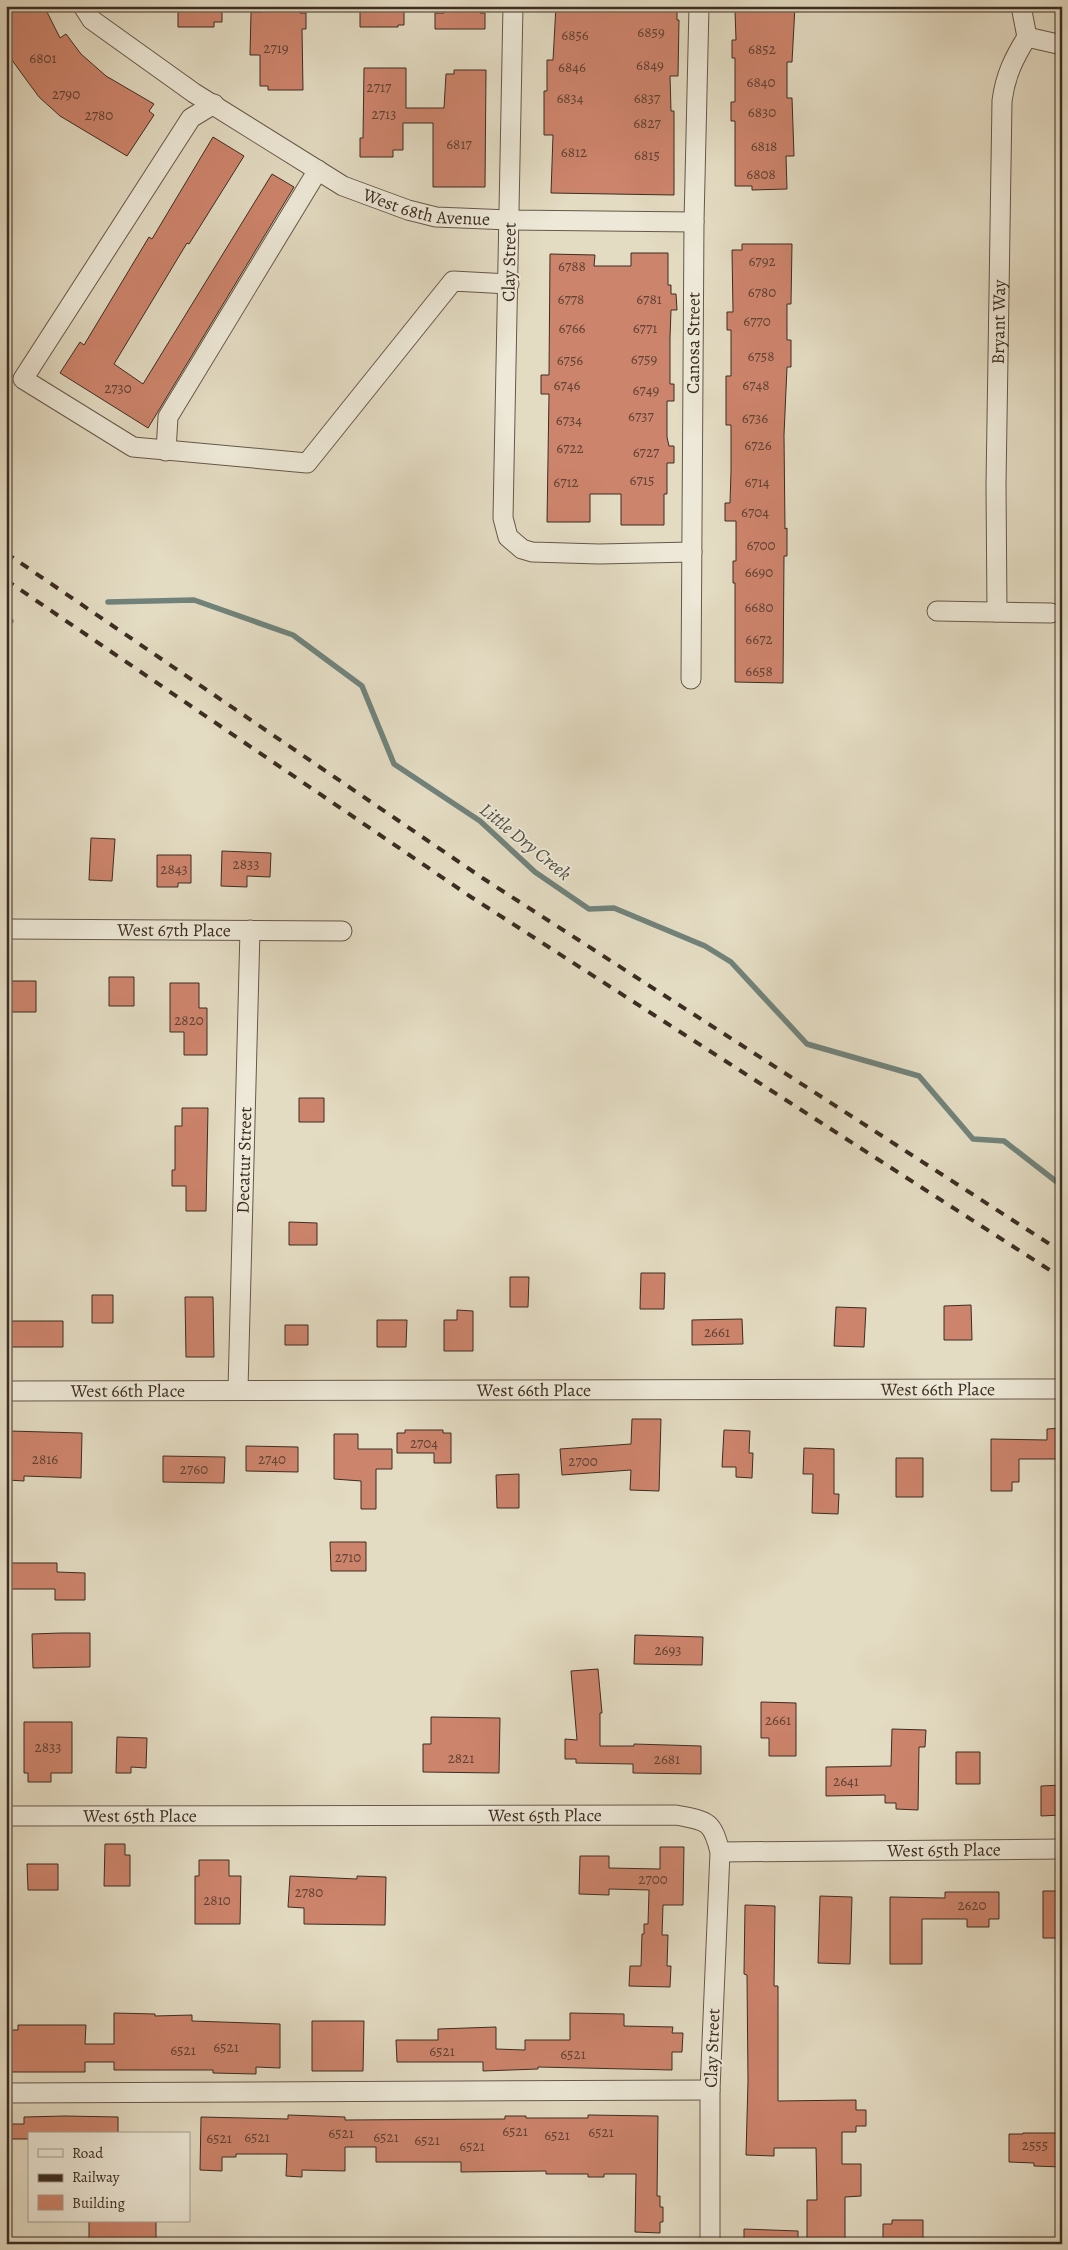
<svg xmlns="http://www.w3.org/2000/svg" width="1068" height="2250" viewBox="0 0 1068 2250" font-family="Alegreya,serif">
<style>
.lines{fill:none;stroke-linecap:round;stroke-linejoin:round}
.stream{stroke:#71827a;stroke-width:5.5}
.building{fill:#cd846c;stroke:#3c2d22}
.minor-casing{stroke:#66584a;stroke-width:21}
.minor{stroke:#ede8d7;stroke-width:19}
.rail{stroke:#3c2d22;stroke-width:4;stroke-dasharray:9 9;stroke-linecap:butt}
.labels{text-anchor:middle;stroke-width:4;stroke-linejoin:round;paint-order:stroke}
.number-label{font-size:15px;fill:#604334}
.street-label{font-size:18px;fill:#3c2d22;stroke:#ede8d7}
.water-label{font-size:19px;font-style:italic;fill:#525047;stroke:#ede8d7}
</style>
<rect width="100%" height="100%" fill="#e3dbc2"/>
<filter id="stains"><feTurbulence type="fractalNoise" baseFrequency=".004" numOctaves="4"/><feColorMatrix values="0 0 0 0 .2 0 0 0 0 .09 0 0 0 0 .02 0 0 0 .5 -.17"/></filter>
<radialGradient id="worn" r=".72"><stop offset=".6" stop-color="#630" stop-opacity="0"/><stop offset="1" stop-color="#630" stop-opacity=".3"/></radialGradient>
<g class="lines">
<!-- stream -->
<path class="stream" d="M108,602L194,600L293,635L362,686L394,764L480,821L535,872L589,909L614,908L705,946L731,962L807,1044L919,1076L973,1139L1004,1141L1062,1186
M6,622L11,621"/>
</g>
<!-- building -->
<path class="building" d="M23,6H44L60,38L66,34L81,54L106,76L154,104L149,111L154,115L127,156L60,116L39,97L6,52V14Z
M178,6H222V22H214V27H178Z
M261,6H300V13H306V29H302L303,90H268V86H260V55H250L251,12H262Z
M370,6H404V25H398V27H360V10H370Z
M444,6H480V13H485V29H435V13H444Z
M556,6H677V20H679L678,76H670L671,111H674V195L551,193L553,135H544V91H547V60H553Z
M752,6H795L792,62H787V98H792L794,156H786L787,189L752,190V186H735V121H731V102H735V58H732V40H736L735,11H752Z
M364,68H406V108H444L446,74H454V70H486L485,187H433V123H403V150H393V157H360V138H363Z
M213,137L244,156L189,244L187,243L114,364L143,384L272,174L294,187L148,428L60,373L80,342L84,345L149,237L152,239Z
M742,244H792L791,304H787V340H791V367H787L784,435L785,529L787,528V556H784L783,683L735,682V583H733V561H736V521H725V503H730L731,471V425H726V376H731V330H727V312H733L732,250H742Z
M631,253H668V285H671V294H676L677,310H671L670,338V384H674V401H667V437L669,446H674V463H667V494H664V525H621V494H590V522H547L549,394H541V375H549L550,254L595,255L594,266H631Z
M91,838L115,839L112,881L89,880Z
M222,851L271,853L270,877L247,876V887L221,886Z
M157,855H191V883H178V887H157Z
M109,977H134V1006H109Z
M11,981H36V1012H11Z
M170,983H199V1008H207V1055H184V1032H170Z
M299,1098H324V1122H299Z
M182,1108H208L206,1211H186V1186H172V1170H175V1126H182Z
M289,1222L317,1223V1245H289Z
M641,1273H665L664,1309H640Z
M510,1277H529L528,1307H510Z
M92,1295H113V1323H92Z
M185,1297H213L214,1357H186Z
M971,1305L972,1340H944V1306Z
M836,1307L866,1308L864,1347L834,1346Z
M457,1310L473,1311V1351H444V1320H457Z
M742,1319L743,1344L692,1345V1320Z
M377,1320H407L406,1347H377Z
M6,1321H63V1347H6Z
M285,1325H308V1345H285Z
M632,1419H661L659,1491L630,1490L631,1470L562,1475L560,1449L631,1444Z
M1062,1428V1459H1019V1482H1012V1491H991V1439L1047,1440V1429Z
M405,1430H443V1433H451V1463H434V1453H397V1433H405Z
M724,1430L750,1431L749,1453H753L752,1478L736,1477V1467H722Z
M9,1431L82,1433L81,1478L24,1476V1481L8,1480Z
M334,1434H358V1449H392V1469H376V1509H361V1481L334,1479Z
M246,1446L298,1447V1472L246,1471Z
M804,1448L834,1449V1494H839L838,1514L812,1513L813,1474H803Z
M163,1456L225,1457L224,1483L163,1482Z
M896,1458H923V1497H896Z
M519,1474V1508H497L496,1475Z
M330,1542H366V1571H331Z
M7,1563H57V1572L85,1573V1600H55V1589H6Z
M61,1633H90V1667L33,1668L32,1634Z
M635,1635L703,1637L702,1665L634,1664Z
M598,1669L602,1713H600V1746H634V1744L701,1746V1774L633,1773V1764L576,1763V1759H565V1739L577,1740L571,1671Z
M761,1702L796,1703V1756H769V1738H761Z
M431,1717L500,1718L499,1773L423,1772V1744H431Z
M24,1722H72V1773H51V1782H28V1773H24Z
M892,1729L926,1730L925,1747H919L918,1810L896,1809V1803H885V1795L826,1796V1767L891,1766Z
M117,1737L147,1738L146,1768L131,1767V1773H116Z
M956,1752H980V1784H956Z
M1062,1785V1815L1041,1816V1786Z
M105,1844H125V1855H130V1886H104Z
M660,1847H684L683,1905H663L662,1935H668L667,1966H671L670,1987L629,1986L630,1966H641L642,1934H644V1924H648L649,1890L609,1889V1895L579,1894L580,1856H609V1868L660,1869Z
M199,1860H229V1876H241L240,1924H195V1876H199Z
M27,1864H58V1890H28Z
M290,1876L357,1879V1876L386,1877L385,1925L304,1924V1908L288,1907Z
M1043,1891H1062V1938H1043Z
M945,1892H999V1919H989V1927H967V1919H922V1964H890V1897L945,1898Z
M820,1896L852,1897L850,1964L818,1963Z
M745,1905L775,1906L774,1986H778V2101L856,2100V2110H866V2126H856V2132H842V2164H861V2196L845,2197V2244H807V2200H817L816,2148H774V2156L746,2155L748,2081L747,1975L744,1974Z
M114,2013L155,2014V2016L192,2015V2021L280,2024V2068L256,2067V2074L213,2073V2070H114V2062H85V2072H9L10,2052H6V2030H18V2025H86L85,2044H114Z
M570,2013L624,2014V2026L673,2027L672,2033H683L682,2052H672V2070L538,2067V2069L483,2071V2062H397L396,2040H438V2029L496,2027V2049L525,2050V2040H570Z
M312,2021H364L363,2071H312Z
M288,2115L345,2117V2120L505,2119V2116H526V2118H588V2115L658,2116L657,2196H660V2207H663V2222H660V2233L635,2232L636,2174H604V2177H588V2174H546V2171L461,2172V2162H376V2147H345V2171L302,2170V2177L286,2176L287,2154H236V2157H222V2171L200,2170L201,2117L288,2119Z
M65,2116L118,2117V2134H29V2139H6V2124H24V2117Z
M1023,2133H1062V2167L1034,2166V2163L1009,2162V2134H1023Z
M892,2220H923V2244H893V2241H883V2224H892Z
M89,2221H156V2244H89Z
M744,2229L798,2231V2244H744Z"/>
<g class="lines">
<!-- minor casing -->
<g class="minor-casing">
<g id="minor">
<path id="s1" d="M83,6L92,20L194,93L343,186L408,210L436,217L510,220L694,222"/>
<path d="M513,6L503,518L508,537L522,549L532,552L599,554L692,552"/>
<path d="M1021,6L1027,37"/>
<path d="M1027,37L1062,45"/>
<path d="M214,104L191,118L23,379L133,447L307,463L453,281L509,284"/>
<path d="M166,451L168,417L318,170"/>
<path d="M937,611L1051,613"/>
<path id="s2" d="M997,612L996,485L1002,101C1005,76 1014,58 1027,37"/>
<path id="s3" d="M691,679L694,222L699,6"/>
<path id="s4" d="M6,929L342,931"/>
<path id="s5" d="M238,1389L250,930"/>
<path id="s6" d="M6,1391L1062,1389"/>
<path id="s7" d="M6,1816L676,1815C707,1821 712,1820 720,1852L710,2090V2244"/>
<path id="s8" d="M720,1852L1062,1849"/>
<path d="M6,2093L710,2090"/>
</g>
</g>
<!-- minor -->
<use href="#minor" class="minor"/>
<!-- rail -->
<path class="rail" d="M6,553L484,879L1062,1252
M6,580L471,897L1062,1278"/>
</g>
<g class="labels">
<!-- number labels -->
<g class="number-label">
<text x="651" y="37">6859</text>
<text x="575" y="40">6856</text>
<text x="276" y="53">2719</text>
<text x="762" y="54">6852</text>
<text x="43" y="63">6801</text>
<text x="650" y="70">6849</text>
<text x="572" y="72">6846</text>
<text x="761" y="87">6840</text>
<text x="379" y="92">2717</text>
<text x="66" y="99">2790</text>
<text x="570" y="103">6834</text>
<text x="647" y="103">6837</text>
<text x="762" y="117">6830</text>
<text x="384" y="119">2713</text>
<text x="99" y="120">2780</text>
<text x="647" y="128">6827</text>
<text x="459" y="149">6817</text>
<text x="764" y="151">6818</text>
<text x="574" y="157">6812</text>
<text x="647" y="160">6815</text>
<text x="761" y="179">6808</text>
<text x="762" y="266">6792</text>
<text x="572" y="271">6788</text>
<text x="762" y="297">6780</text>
<text x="571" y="304">6778</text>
<text x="649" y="304">6781</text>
<text x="757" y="326">6770</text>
<text x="572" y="333">6766</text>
<text x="645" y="333">6771</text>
<text x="761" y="361">6758</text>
<text x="644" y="364">6759</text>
<text x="570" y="365">6756</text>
<text x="567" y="390">6746</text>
<text x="756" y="390">6748</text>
<text x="118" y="393">2730</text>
<text x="646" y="395">6749</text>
<text x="641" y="421">6737</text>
<text x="755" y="423">6736</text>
<text x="569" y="425">6734</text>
<text x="758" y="450">6726</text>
<text x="570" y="453">6722</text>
<text x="646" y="457">6727</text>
<text x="642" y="485">6715</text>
<text x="566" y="487">6712</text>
<text x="757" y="487">6714</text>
<text x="755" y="517">6704</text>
<text x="761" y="550">6700</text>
<text x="759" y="577">6690</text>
<text x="759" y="612">6680</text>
<text x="759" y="644">6672</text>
<text x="759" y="676">6658</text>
<text x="246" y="869">2833</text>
<text x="174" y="874">2843</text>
<text x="189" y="1025">2820</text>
<text x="717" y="1337">2661</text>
<text x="424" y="1448">2704</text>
<text x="45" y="1464">2816</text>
<text x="272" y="1464">2740</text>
<text x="583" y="1466">2700</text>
<text x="194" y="1474">2760</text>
<text x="348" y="1562">2710</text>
<text x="668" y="1655">2693</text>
<text x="778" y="1725">2661</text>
<text x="48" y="1752">2833</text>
<text x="461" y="1763">2821</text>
<text x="667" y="1764">2681</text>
<text x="846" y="1786">2641</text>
<text x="653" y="1884">2700</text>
<text x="309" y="1897">2780</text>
<text x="217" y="1905">2810</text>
<text x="972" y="1910">2620</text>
<text x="226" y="2052">6521</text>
<text x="183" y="2055">6521</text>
<text x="442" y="2056">6521</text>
<text x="573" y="2059">6521</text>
<text x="515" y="2136">6521</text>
<text x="601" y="2137">6521</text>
<text x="341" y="2138">6521</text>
<text x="557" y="2140">6521</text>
<text x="257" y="2142">6521</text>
<text x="386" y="2142">6521</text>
<text x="219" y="2143">6521</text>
<text x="427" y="2145">6521</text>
<text x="1035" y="2150">2555</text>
<text x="472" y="2151">6521</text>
</g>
<!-- street labels -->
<g class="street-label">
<text dy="6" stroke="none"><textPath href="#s1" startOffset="405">West 68th Avenue</textPath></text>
<text transform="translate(509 262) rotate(-89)" y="6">Clay Street</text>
<text dy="6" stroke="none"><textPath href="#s2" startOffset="290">Bryant Way</textPath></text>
<text dy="6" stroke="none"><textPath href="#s3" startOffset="336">Canosa Street</textPath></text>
<text dy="6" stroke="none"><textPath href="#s4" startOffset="168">West 67th Place</textPath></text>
<text dy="6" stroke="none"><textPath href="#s5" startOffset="229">Decatur Street</textPath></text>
<text dy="6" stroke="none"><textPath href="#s6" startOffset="528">West 66th Place</textPath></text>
<text dy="6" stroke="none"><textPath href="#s6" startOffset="932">West 66th Place</textPath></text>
<text dy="6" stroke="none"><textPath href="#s6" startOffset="122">West 66th Place</textPath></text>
<text dy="6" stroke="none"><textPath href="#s7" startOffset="134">West 65th Place</textPath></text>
<text dy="6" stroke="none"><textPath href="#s7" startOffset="539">West 65th Place</textPath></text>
<text dy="6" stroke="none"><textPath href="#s8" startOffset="224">West 65th Place</textPath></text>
<text transform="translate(712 2048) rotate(-88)" y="6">Clay Street</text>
</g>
<!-- water labels -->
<g class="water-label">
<text transform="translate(526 841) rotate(39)" y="7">Little Dry Creek</text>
</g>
</g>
<!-- margin -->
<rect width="1068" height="2250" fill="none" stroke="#e3dbc2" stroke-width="25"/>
<rect x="8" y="8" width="1053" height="2235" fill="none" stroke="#3c2d22" stroke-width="2.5"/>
<rect x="12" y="12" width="1043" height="2225" fill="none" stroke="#3c2d22"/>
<!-- legend -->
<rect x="28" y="2132" width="162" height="90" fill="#ede8d7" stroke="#a69d8f"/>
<rect x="38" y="2149" width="25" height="8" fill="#ede8d7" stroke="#a69d8f"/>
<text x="72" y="2158" font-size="15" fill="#3c2d22">Road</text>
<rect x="38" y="2174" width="25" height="8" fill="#3c2d22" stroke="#a69d8f"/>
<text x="72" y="2182" font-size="15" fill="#3c2d22">Railway</text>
<rect x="38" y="2195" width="25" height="15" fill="#cd846c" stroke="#a69d8f"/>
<text x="72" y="2208" font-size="15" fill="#3c2d22">Building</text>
<rect width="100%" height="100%" filter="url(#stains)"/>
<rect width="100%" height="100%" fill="url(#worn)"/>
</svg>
